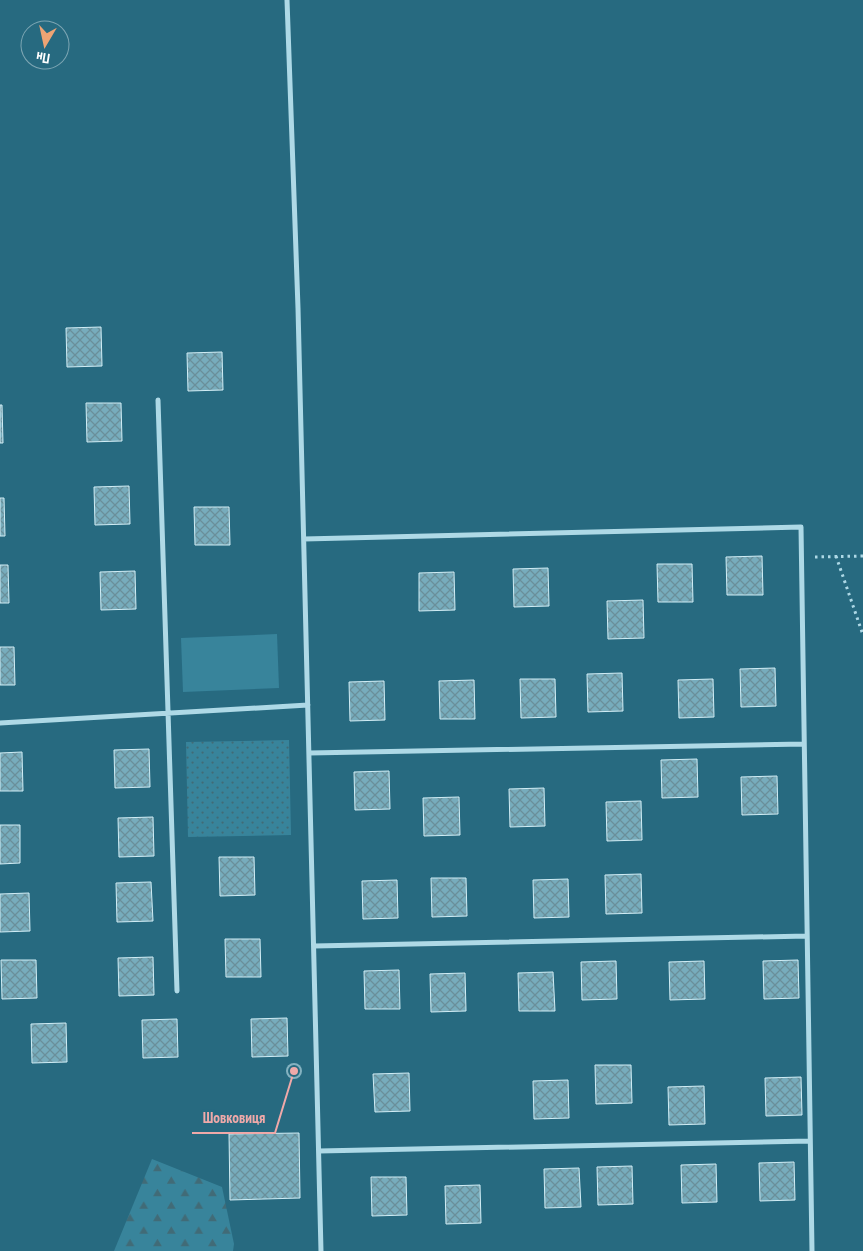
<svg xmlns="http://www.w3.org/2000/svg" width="863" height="1251" viewBox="0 0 863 1251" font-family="'PT Sans Narrow',sans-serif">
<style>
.grass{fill:url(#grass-dots)}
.forest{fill:url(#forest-firs)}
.pitch{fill:#38849b}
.building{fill:url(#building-cross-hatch);stroke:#d1edf5}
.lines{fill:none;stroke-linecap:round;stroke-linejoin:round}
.path{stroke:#aed9e6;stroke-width:3;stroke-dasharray:2.5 4;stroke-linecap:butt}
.street{stroke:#aed9e6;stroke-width:5}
.tree{fill:#84b2c0}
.leader{fill:none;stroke:#efa9a9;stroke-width:2}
.callout-dot{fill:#efa9a9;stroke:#276a80;stroke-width:2}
.callout-label{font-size:15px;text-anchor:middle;font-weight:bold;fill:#efa9a9;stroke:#276a80;stroke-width:5;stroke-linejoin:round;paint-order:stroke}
</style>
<defs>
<pattern id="grass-dots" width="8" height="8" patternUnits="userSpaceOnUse" patternTransform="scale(1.25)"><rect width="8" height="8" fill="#38849b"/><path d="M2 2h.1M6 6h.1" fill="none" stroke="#416b77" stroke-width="1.8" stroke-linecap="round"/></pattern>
<pattern id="forest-firs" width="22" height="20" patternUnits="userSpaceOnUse" patternTransform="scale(1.25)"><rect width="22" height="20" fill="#38849b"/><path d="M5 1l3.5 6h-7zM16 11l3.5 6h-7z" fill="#416b77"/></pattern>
<pattern id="building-cross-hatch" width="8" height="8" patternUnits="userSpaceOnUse" patternTransform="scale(1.25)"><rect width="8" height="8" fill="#77acbc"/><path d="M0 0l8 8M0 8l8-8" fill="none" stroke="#6a8f9a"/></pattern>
</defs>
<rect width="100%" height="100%" fill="#276a80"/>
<!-- grass -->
<path class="grass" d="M289,740L291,835L188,837L186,742Z"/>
<!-- forest -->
<path class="forest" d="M152,1159L222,1187L234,1244L233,1251H114Z"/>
<!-- pitch -->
<path class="pitch" d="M277,634L279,688L183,692L181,638Z"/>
<!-- building -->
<path class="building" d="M101,327L102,366L67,367L66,328Z
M222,352L223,390L188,391L187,353Z
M86,403H121L122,441L87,442Z
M0,405H2L3,443H0Z
M129,486L130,524L95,525L94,487Z
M0,498H4L5,536H0Z
M194,507H229L230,545H195Z
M762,556L763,595H727L726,557Z
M657,564H692L693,602H658Z
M0,565H8L9,603H0Z
M548,568L549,606L514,607L513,569Z
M135,571L136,609L101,610L100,572Z
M454,572L455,610L419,611V573Z
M643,600L644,638L608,639L607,601Z
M0,647H14L15,685H0Z
M775,668L776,706L741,707L740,669Z
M622,673L623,711L588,712L587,674Z
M520,679H555L556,717L521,718Z
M713,679L714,717L679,718L678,680Z
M474,680L475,719H440L439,681Z
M384,681L385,720L350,721L349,682Z
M149,749L150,787L115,788L114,750Z
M22,752L23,791H0V753Z
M697,759L698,797L662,798L661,760Z
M389,771L390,809L355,810L354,772Z
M777,776L778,814L742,815L741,777Z
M544,788L545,826L510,827L509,789Z
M459,797L460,835L424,836L423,798Z
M641,801L642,840L607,841L606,802Z
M153,817L154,856L119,857L118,818Z
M0,825H20V863L0,864Z
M219,857H254L255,895L220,896Z
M641,874L642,913L606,914L605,875Z
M431,878H466L467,916L432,917Z
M568,879L569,917L534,918L533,880Z
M397,880L398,918L363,919L362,881Z
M151,882L153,921L117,922L116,883Z
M29,893L30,931L0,932V894Z
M225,939H260L261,977H226Z
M153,957L154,995L119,996L118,958Z
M1,960H36L37,998L2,999Z
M798,960L799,998L764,999L763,961Z
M616,961L617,999L582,1000L581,962Z
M704,961L705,999L670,1000L669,962Z
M399,970L400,1009H365L364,971Z
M553,972L555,1011H519L518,973Z
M465,973L466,1011L431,1012L430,974Z
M287,1018L288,1056L252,1057L251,1019Z
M177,1019L178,1057L143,1058L142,1020Z
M66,1023L67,1062L32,1063L31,1024Z
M595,1065H631L632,1103L596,1104Z
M409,1073L410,1111L375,1112L373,1074Z
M801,1077L802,1115L766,1116L765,1078Z
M568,1080L569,1118L534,1119L533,1081Z
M704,1086L705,1124L669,1125L668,1087Z
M299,1133L300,1198L230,1200L229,1134Z
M794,1162L795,1200L760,1201L759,1163Z
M716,1164L717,1202L682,1203L681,1165Z
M632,1166L633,1204L598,1205L597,1167Z
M579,1168L581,1207L545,1208L544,1169Z
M371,1177H406L407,1215L372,1216Z
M480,1185L481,1223L446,1224L445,1186Z"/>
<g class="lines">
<!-- path -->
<path class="path" d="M836,556L863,635
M815,557L863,556"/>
<!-- street -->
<path class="street" d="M287,0L298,308L321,1251
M158,400L177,991
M304,539L801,527L812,1251
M0,723L308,705
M309,753L804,744
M314,946L807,936
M319,1151L810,1141"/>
</g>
<!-- trees -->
<circle class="tree" cx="294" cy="1071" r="8"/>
<!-- callouts -->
<path class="leader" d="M294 1071L275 1133H192"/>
<circle class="callout-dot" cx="294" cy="1071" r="5"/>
<g class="callout-label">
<text x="234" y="1123">Шовковиця</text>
</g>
<!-- north arrow -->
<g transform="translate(45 45) rotate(189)"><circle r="24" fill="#276a80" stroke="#7da6b3"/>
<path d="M0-4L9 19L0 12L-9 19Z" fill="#eea474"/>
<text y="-8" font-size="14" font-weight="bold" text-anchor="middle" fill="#ffffff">Пн</text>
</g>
</svg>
